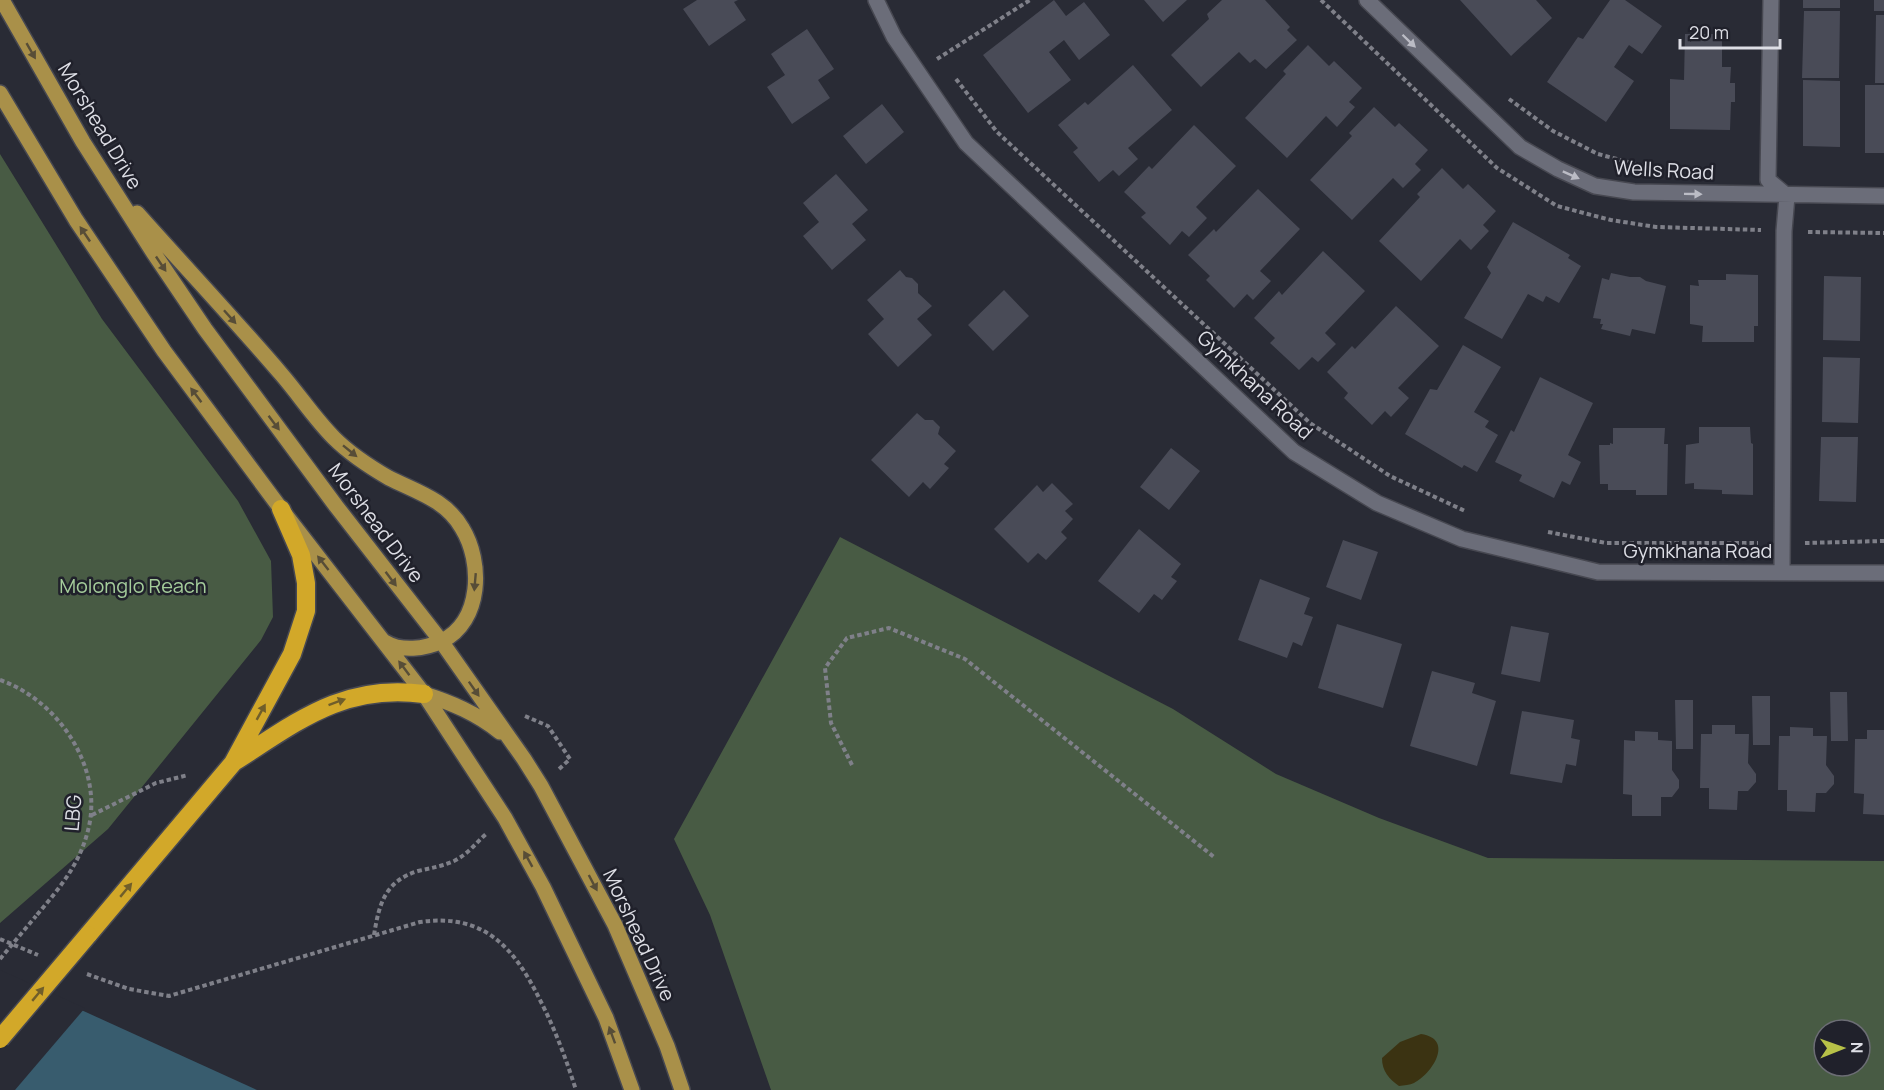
<svg xmlns="http://www.w3.org/2000/svg" width="1884" height="1090" viewBox="0 0 1884 1090" font-family="Manrope,sans-serif">
<style>
.green{fill:#485b44;fill-rule:evenodd}
.sand{fill:#3b3312}
.water{fill:#385c6e}
.pier{fill:#292b35}
.building{fill:#494b57}
.lines{fill:none;stroke-linecap:round;stroke-linejoin:round}
.minor-casing{stroke:#474851;stroke-width:18}
.major-casing{stroke:#474851;stroke-width:18}
.highway-casing{stroke:#474851;stroke-width:21}
.path{stroke:#7f8089;stroke-width:4;stroke-dasharray:4.5 3;stroke-linecap:butt}
.minor{stroke:#6b6d79;stroke-width:15}
.major{stroke:#a99049;stroke-width:15}
.highway{stroke:#d2a829;stroke-width:18}
.highway-bridge-casing{stroke:#474851;stroke-width:21;stroke-linecap:butt}
.path-bridge{stroke:#7f8089;stroke-width:4;stroke-dasharray:4.5 3;stroke-linecap:butt}
.highway-bridge{stroke:#d2a829;stroke-width:18}
.oneway{fill:#bbbcc5}
.oneway2{fill:#574d37}
.oneway3{fill:#705e2a}
.labels{text-anchor:middle;stroke-width:5;stroke-linejoin:round;paint-order:stroke}
.street-label{font-size:20px;fill:#dddee5;stroke:#20212b}
.park-label{font-size:20px;fill:#a5cd9b;stroke:#20212b}
</style>
<rect width="100%" height="100%" fill="#292b35"/>
<!-- green -->
<path class="green" d="M0,154L102,319L238,501L271,561L273,617L261,640L108,829L0,923Z
M840,537L1173,709L1276,774L1379,818L1488,858L1884,861V1090H771L710,915L674,839ZM1824,1030H1860V1066H1824Z"/>
<!-- sand -->
<path class="sand" d="M1421,1034C1455,1039 1432,1074 1414,1083C1410,1085 1404,1085 1399,1086C1389,1079 1382,1071 1382,1058L1400,1042Z"/>
<!-- water -->
<path class="water" d="M0,973L257,1090H0Z"/>
<!-- pier -->
<path class="pier" d="M0,970L85,1008L15,1090H0Z"/>
<!-- building -->
<path class="building" d="M697,0H738L734,2L746,20L709,46L683,9Z
M1054,0L1066,16L1084,2L1110,35L1079,60L1064,40L1049,52L1071,80L1028,113L983,55Z
M1144,0H1187L1163,22Z
M1222,0H1265L1290,27L1287,30L1297,40L1266,69L1255,59L1250,63L1239,52L1201,87L1171,55L1209,19L1207,14Z
M1460,0H1536L1552,18L1511,56Z
M1610,0H1625L1662,26L1642,54L1629,45L1614,67L1634,81L1606,122L1547,82L1578,37L1583,39Z
M1803,0H1840V8H1803Z
M1874,0H1884V11H1874Z
M1804,11H1840L1839,78H1802Z
M1876,15H1884V83H1875Z
M807,29L834,69L818,80L830,98L792,124L767,87L785,75L771,54Z
M1685,34H1722V67H1731L1730,83H1735V102H1731L1730,130L1670,129V79L1684,80Z
M1308,45L1329,66L1334,61L1362,88L1349,102L1355,107L1337,127L1326,116L1287,158L1245,118L1286,74L1283,71Z
M1133,65L1172,110L1128,148L1138,159L1119,176L1113,170L1099,182L1073,152L1078,148L1058,125L1085,102L1088,105Z
M1803,80L1840,81V147L1803,146Z
M1865,85H1884V153H1865Z
M882,104L904,132L866,164L843,136Z
M1374,107L1395,127L1399,123L1428,150L1415,164L1421,170L1403,188L1393,178L1352,220L1310,180L1352,136L1349,133Z
M1194,125L1236,166L1196,207L1207,218L1189,237L1182,231L1170,245L1141,217L1146,213L1124,192L1149,166L1152,169Z
M1442,168L1463,189L1468,184L1496,211L1483,225L1489,231L1471,250L1460,239L1421,281L1379,241L1420,197L1417,194Z
M836,174L868,210L852,224L866,240L832,270L803,236L819,222L803,203Z
M1258,189L1300,229L1260,271L1271,281L1253,300L1247,294L1234,308L1206,280L1210,276L1188,255L1214,229L1216,232Z
M1513,222L1570,255L1568,258L1581,266L1559,303L1546,296L1543,302L1528,294L1502,339L1464,318L1491,273L1487,267Z
M1323,251L1365,291L1325,333L1336,344L1318,362L1312,357L1299,370L1270,343L1275,338L1254,318L1279,291L1282,295Z
M900,270L906,277L912,278L918,284V293L932,306L917,319L932,335L898,367L868,334L884,319L867,300Z
M1611,273L1630,277H1640L1646,281L1666,286L1655,334L1632,329L1630,336L1601,329L1603,324H1600L1601,319L1593,318L1602,278L1609,280Z
M1726,274L1758,275V326H1754V342H1702L1703,326L1690,324V285L1699,286L1698,280H1726Z
M1824,276L1861,277L1860,341L1823,340Z
M1004,290L1029,316L993,351L968,325Z
M1396,306L1439,346L1398,388L1409,398L1391,417L1385,411L1372,425L1344,398L1348,393L1327,372L1352,346L1355,349Z
M1463,345L1501,367L1474,412L1489,421L1485,427L1498,435L1477,472L1464,465L1462,468L1405,434L1430,389L1437,390Z
M1823,357L1860,358L1858,423L1822,422Z
M1540,377L1593,403L1568,455L1581,462L1570,485L1562,481L1554,498L1519,481L1522,475L1495,462L1511,430L1514,432Z
M917,413L925,420H933L940,427L938,434L956,451L944,464L949,468L930,489L923,482L909,497L871,460Z
M1699,427H1750L1751,443L1753,444V495L1722,494V490L1694,489V483L1685,484L1686,445L1699,443Z
M1613,428H1665L1664,444H1668L1667,495H1636V490H1608V484H1600L1599,445H1610V443L1613,444Z
M1821,437H1858L1856,502L1819,501Z
M1171,448L1200,471L1169,510L1140,487Z
M1052,483L1073,504L1065,511L1073,519L1061,532L1067,538L1046,560L1038,553L1028,563L994,529L1037,485L1043,492Z
M1139,529L1181,564L1171,577L1177,581L1162,600L1154,594L1139,613L1098,581Z
M1343,540L1378,552L1361,600L1326,587Z
M1260,579L1310,598L1304,614L1313,617L1302,646L1293,642L1287,658L1238,640Z
M1337,624L1402,644L1383,708L1318,688Z
M1511,626L1549,633L1540,682L1501,674Z
M1432,671L1475,683L1472,693L1496,701L1477,766L1410,746Z
M1830,692H1847L1848,741H1831Z
M1752,696H1770V745H1753Z
M1675,700H1693V749H1676Z
M1522,711L1574,720L1571,738L1580,740L1576,766L1566,764L1562,783L1510,774Z
M1712,725H1735V734H1749L1748,763L1756,774V782L1748,791H1738L1737,810L1709,809V788H1700L1701,734H1712Z
M1790,727L1813,728V736H1827L1826,765L1834,776V784L1826,793H1816L1815,812L1787,811V790H1778L1779,736H1790Z
M1867,730H1884V815L1863,814L1864,794L1854,793L1855,739H1867Z
M1635,731L1658,732V740L1672,741V770L1679,780V788L1672,797H1661V816H1632V795L1623,794L1624,740L1635,741Z"/>
<g class="lines">
<!-- minor casing -->
<g class="minor-casing">
<path id="minor" d="M876,0L894,37L966,143L1294,452L1377,503L1462,539L1598,572L1884,573
M1367,0L1520,147L1558,169L1595,186L1634,192L1884,196
M1771,0L1768,180L1787,196L1784,231L1782,573"/>
</g>
<!-- major casing -->
<g class="major-casing">
<path id="major" d="M2,0L83,142L153,252L205,329L336,506L441,641L524,759L541,786L615,925L667,1046L682,1090
M0,93L76,220L164,351L281,509L424,694L505,818L543,887L606,1018L632,1090
M137,213C185,267 235,320 282,375C300,396 315,419 334,438C350,454 370,467 389,478C417,492 446,500 462,528C483,562 482,621 442,641C425,649 401,652 385,642
M424,694C452,703 476,713 500,732"/>
</g>
<!-- highway casing -->
<g class="highway-casing">
<path id="highway" d="M234,762C297,722 343,683 424,694
M88,935L233,763L292,654L306,611V583L301,555L281,509"/>
</g>
<!-- path -->
<path class="path" d="M1321,0L1497,168L1557,206L1611,220L1656,227L1761,230
M937,59L1030,0
M956,79L997,132L1310,423L1390,476L1465,511
M1509,99L1553,131L1598,154L1643,166
M1808,232L1884,233
M1548,532L1606,543H1758
M1805,543L1884,541
M0,680C60,701 106,771 87,834C78,867 57,891 36,916
M525,716L548,726L570,759L559,769
M852,765L831,723L825,668L847,638L889,628L965,659L1214,857
M92,815L156,783L188,775
M374,935C379,904 385,881 418,871C431,868 443,866 454,861C468,854 475,844 486,834
M0,939L38,955
M87,974L129,989L169,996L420,922C484,913 514,947 540,1000C555,1029 566,1059 576,1090"/>
<!-- minor -->
<use href="#minor" class="minor"/>
<!-- major -->
<use href="#major" class="major"/>
<!-- highway -->
<use href="#highway" class="highway"/>
<!-- highway-bridge casing -->
<g class="highway-bridge-casing">
<path id="highway-bridge" d="M0,1039L88,935"/>
</g>
<!-- path-bridge -->
<path class="path-bridge" d="M0,959L36,916"/>
<!-- highway-bridge -->
<use href="#highway-bridge" class="highway-bridge"/>
</g>
<!-- one-way arrows -->
<defs><path id="oneway-solid" d="M-6-.8H1V-3.2L6.5 0L1 3.2V.8H-6Z" transform="scale(1.5)"/></defs>
<g class="oneway">
<use href="#oneway-solid" transform="translate(1409 41) rotate(44)"/>
<use href="#oneway-solid" transform="translate(1571 175) rotate(24)"/>
<use href="#oneway-solid" transform="translate(1693 194) rotate(1)"/>
</g>
<g class="oneway2">
<use href="#oneway-solid" transform="translate(31 51) rotate(60)"/>
<use href="#oneway-solid" transform="translate(85 234) rotate(-124)"/>
<use href="#oneway-solid" transform="translate(161 264) rotate(56)"/>
<use href="#oneway-solid" transform="translate(230 317) rotate(48)"/>
<use href="#oneway-solid" transform="translate(196 395) rotate(-127)"/>
<use href="#oneway-solid" transform="translate(274 423) rotate(53)"/>
<use href="#oneway-solid" transform="translate(350 451) rotate(39)"/>
<use href="#oneway-solid" transform="translate(323 563) rotate(-128)"/>
<use href="#oneway-solid" transform="translate(391 579) rotate(53)"/>
<use href="#oneway-solid" transform="translate(475 582) rotate(95)"/>
<use href="#oneway-solid" transform="translate(404 668) rotate(-127)"/>
<use href="#oneway-solid" transform="translate(474 689) rotate(55)"/>
<use href="#oneway-solid" transform="translate(528 859) rotate(-119)"/>
<use href="#oneway-solid" transform="translate(593 883) rotate(62)"/>
<use href="#oneway-solid" transform="translate(612 1035) rotate(-110)"/>
</g>
<g class="oneway3">
<use href="#oneway-solid" transform="translate(337 702) rotate(-20)"/>
<use href="#oneway-solid" transform="translate(261 712) rotate(-61)"/>
<use href="#oneway-solid" transform="translate(126 890) rotate(-50)"/>
<use href="#oneway-solid" transform="translate(38 994) rotate(-50)"/>
</g>
<g class="labels">
<!-- street labels -->
<g class="street-label">
<text transform="translate(100 126) rotate(59)" y="7">Morshead Drive</text>
<text transform="translate(1664 170) rotate(3)" y="7">Wells Road</text>
<text transform="translate(1255 385) rotate(43)" y="7">Gymkhana Road</text>
<text transform="translate(376 523) rotate(53)" y="7">Morshead Drive</text>
<text x="1698" y="558">Gymkhana Road</text>
<text transform="translate(73 813) rotate(-85)" y="7">LBG</text>
<text transform="translate(639 935) rotate(65)" y="7">Morshead Drive</text>
</g>
<!-- park labels -->
<g class="park-label">
<text x="133" y="593">Molonglo Reach</text>
</g>
</g>
<!-- north arrow -->
<g transform="translate(1842 1048) rotate(89)"><circle r="28" fill="#20212b" stroke="#6c6d75" stroke-width="1.5"/>
<path d="M0-4.5L10 22L0 15L-10 22Z" fill="#b7c148"/>
<text y="-9" font-size="16" font-weight="bold" text-anchor="middle" fill="#dddee5">N</text>
</g>
<!-- scale -->
<path d="M1680 39v9h100v-9" fill="none" stroke="#dddee5" stroke-width="3"/>
<text x="1689" y="39" font-size="18" fill="#dddee5" stroke="#20212b" stroke-width="4.5" paint-order="stroke">20 m</text>
</svg>
